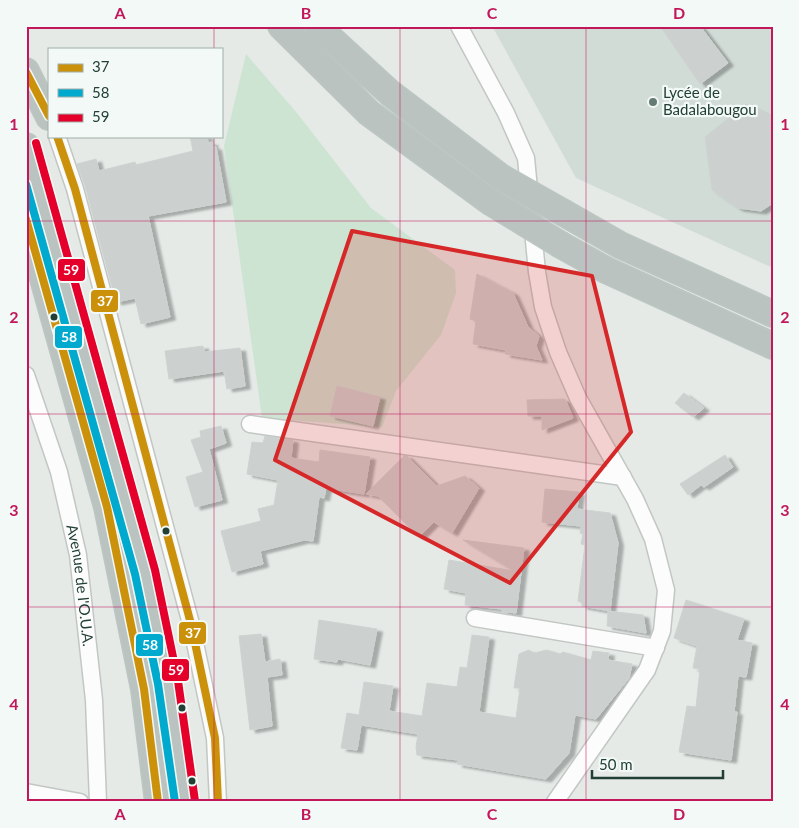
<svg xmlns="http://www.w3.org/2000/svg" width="799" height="828" viewBox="0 0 799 828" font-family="Lato,sans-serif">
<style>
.built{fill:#d2dcd7}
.green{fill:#cde4d3}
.building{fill:#ccd1cf;stroke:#cdd3d0;filter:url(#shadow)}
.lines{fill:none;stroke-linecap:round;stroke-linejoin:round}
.minor-casing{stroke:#c2c7c4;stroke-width:19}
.highway-casing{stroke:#bcc6c2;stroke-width:28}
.minor{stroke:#fbfcfb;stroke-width:16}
.highway{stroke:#bac3c0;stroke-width:25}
.highway-bridge-casing{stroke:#bcc6c2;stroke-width:28;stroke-linecap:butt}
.highway-bridge{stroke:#bac3c0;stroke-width:25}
.bus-1-casing{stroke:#f3f9f6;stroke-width:11}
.bus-2-casing{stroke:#f3f9f6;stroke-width:11}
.bus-3-casing{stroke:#f3f9f6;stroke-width:11}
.bus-1{stroke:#cc910b;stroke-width:8}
.bus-2{stroke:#00a9ce;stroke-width:8}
.bus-3{stroke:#e4002b;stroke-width:8}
.marked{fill:#d62828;fill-opacity:0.2;stroke:#d62828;stroke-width:4;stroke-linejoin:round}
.grid{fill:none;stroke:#c2185b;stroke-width:1;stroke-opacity:0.55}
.poi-dot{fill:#667b73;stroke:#f3f9f6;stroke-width:2}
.bus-dot{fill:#213f35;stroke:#f3f9f6;stroke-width:2}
.labels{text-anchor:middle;stroke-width:4.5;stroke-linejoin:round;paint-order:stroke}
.poi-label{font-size:15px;fill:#213f35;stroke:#f3f9f6;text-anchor:start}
.street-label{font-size:15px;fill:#213f35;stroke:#f3f9f6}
.line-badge{stroke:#f3f9f6;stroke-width:2}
.badge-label{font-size:14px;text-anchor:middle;font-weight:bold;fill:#fff}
.neatline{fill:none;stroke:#c2185b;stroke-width:2}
.grid-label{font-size:16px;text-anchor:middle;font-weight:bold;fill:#c2185b}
</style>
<defs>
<filter id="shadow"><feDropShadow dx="5.5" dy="3" stdDeviation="1" flood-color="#0004"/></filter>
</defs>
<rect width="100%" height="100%" fill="#e5eae7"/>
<!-- built -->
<path class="built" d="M492,26H773V268L576,178Z"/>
<!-- green -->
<path class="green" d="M246,54L297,113L371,208L455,270L456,293L441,335L396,391L382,427L262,418L224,146Z"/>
<!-- building -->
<path class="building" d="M660,26H700L728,63L700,84Z
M746,104L773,117V203L761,211L738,208L712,190L705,137Z
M190,136H207L208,143L212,142L213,147H216L226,202L148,216L170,317L141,324L135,298L116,302L85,186L77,164L96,159L99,171L135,162L136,165L193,151Z
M477,274L513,293L528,327L539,336L536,346L542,360L505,354L506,350L473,344L476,321L470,319Z
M203,346L204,352L240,348L245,386L227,389L224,371L169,379L165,351Z
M337,386L380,397L373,426L330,416Z
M684,393L704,408L693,417L675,403Z
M565,399L573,418L542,430V416H528L527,400Z
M221,426L226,443L209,449L222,500L195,507L186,477L203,472L191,440L201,437L200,431Z
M265,436L293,440L291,458L319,462L320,450L370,457L364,494L326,488L324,498L319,497L313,541L304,540L260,551L263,564L232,572L221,531L261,521L258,509L274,505L278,480L247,474L252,442L263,443Z
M725,455L733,467L704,487L701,485L688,495L680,484Z
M404,456H407L437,486L465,476L479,488L452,533L434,522L419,537L378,496L366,494Z
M545,489L579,492L577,509L610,513L618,543L610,611L582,606V603L578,601L585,545L581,544L583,534L580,533L581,526L542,522Z
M463,540L524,548L516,613L502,611V609L465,605L466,593L444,589L449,560L514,571Z
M686,600L744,619L737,640L752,643L746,677L738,676L734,712H737L731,760L679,752L687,706L696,707L700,669L693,668L697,646L674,638Z
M608,611L643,615L646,633L607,626Z
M319,620L377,629L370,665L338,659L337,662L314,659Z
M261,634L265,662L280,659L282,675L267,677L272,726L250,730L239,636Z
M472,635L489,637L479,712L516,718L520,688H514L519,654L529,650L534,653L547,650L560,654L563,652L591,660L593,651L609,653L608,660L632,664L629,678L596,719L575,715L569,753L546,779L457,764L458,760L417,755L416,747L418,734L361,725L357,750L341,748L347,713L359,715L364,682L393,686L389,711L422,716L427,683L457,687L460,667L467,668Z"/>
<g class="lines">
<!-- minor casing -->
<g class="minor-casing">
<g id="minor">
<path d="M459,26L506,113L526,158L537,272L543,307L558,352L578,398L635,499L653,539L666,590L662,631L647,670L555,802"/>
<path d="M57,136L75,189L191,624L215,738L218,802"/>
<path id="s1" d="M26,375L59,472L78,555L94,700L98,802"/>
<path d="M250,424L623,477"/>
<path d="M475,618L656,648"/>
<path d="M26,792L80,802"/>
</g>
</g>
<!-- highway casing -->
<g class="highway-casing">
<path id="highway" d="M281,26L369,113L489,201
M317,26L390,93L502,178
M26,71L49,117
M26,146L145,572L168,682L185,802
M564,213L620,245L773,314
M26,218L107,507L144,689L158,802
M561,245L606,270L773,346"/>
</g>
<!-- minor -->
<use href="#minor" class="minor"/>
<!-- highway -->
<use href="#highway" class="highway"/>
<!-- highway-bridge casing -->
<g class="highway-bridge-casing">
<path id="highway-bridge" d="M502,178L564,213
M489,201L561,245"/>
</g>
<!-- highway-bridge -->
<use href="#highway-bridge" class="highway-bridge"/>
<!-- bus-1 casing -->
<g class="bus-1-casing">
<path id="bus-1" d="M26,72L49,116
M57,136L75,189L191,624L215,738L218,802
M26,219L107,507L144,689L158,802"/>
</g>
<!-- bus-2 casing -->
<g class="bus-2-casing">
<path id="bus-2" d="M26,184L135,574L158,684L175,802"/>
</g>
<!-- bus-3 casing -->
<g class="bus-3-casing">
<path id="bus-3" d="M36,143L155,570L178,681L195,801"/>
</g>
<!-- bus-1 -->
<use href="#bus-1" class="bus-1"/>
<!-- bus-2 -->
<use href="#bus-2" class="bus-2"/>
<!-- bus-3 -->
<use href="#bus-3" class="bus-3"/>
</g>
<!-- marked area -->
<path class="marked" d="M352,231L592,276L631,432L510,583L275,460Z"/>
<!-- grid -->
<path class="grid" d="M214,26V49M400,26V802M586,26V802M214,136V802M26,221H773M26,414H773M26,607H773"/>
<!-- markers -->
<circle class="poi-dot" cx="653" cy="102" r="5"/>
<g class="bus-dot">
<circle cx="54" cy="317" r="4.5"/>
<circle cx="166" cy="531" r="4.5"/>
<circle cx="182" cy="708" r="4.5"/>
<circle cx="192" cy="781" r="4.5"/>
</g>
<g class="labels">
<!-- poi labels -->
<g class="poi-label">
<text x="663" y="98">Lycée de<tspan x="663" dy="17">Badalabougou</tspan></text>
</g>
<!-- street labels -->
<g class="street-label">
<text dy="5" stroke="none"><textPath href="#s1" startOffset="218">Avenue de l'O.U.A.</textPath></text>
</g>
</g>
<g class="line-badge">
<rect x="57" y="258" width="29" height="24" rx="5" fill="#e4002b"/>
<rect x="90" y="289" width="29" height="24" rx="5" fill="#cc910b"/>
<rect x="54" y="325" width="29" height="24" rx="5" fill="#00a9ce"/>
<rect x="178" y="621" width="29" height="24" rx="5" fill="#cc910b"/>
<rect x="135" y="633" width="29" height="24" rx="5" fill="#00a9ce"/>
<rect x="161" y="658" width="29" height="24" rx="5" fill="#e4002b"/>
</g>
<g class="badge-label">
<text x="71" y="275">59</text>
<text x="105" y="306">37</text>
<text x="69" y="342">58</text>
<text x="193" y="638">37</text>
<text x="150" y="650">58</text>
<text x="176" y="675">59</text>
</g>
<!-- border -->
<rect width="799" height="828" fill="none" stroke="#f3f9f6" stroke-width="55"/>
<!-- legend -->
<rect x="48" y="48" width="175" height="90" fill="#f3f9f6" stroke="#9fafa9"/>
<rect x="58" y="64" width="25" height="8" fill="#cc910b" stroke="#9fafa9"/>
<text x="92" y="72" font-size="15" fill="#213f35">37</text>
<rect x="58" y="89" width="25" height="8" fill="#00a9ce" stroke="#9fafa9"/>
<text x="92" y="98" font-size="15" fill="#213f35">58</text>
<rect x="58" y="114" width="25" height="8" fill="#e4002b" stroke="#9fafa9"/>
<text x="92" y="122" font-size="15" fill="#213f35">59</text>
<!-- scale -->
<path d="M592 770v8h131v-8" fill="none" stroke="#213f35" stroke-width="2.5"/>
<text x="599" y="770" font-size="15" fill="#213f35" stroke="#f3f9f6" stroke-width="4" paint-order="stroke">50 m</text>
<rect x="28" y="28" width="744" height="772" class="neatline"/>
<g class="grid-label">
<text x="120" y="19">A</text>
<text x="306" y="19">B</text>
<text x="492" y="19">C</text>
<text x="679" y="19">D</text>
<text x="14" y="130">1</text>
<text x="785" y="130">1</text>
<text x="14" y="323">2</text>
<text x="785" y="323">2</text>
<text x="14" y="516">3</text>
<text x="785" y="516">3</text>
<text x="14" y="710">4</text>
<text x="785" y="710">4</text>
<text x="120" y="820">A</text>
<text x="306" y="820">B</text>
<text x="492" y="820">C</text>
<text x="679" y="820">D</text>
</g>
</svg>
